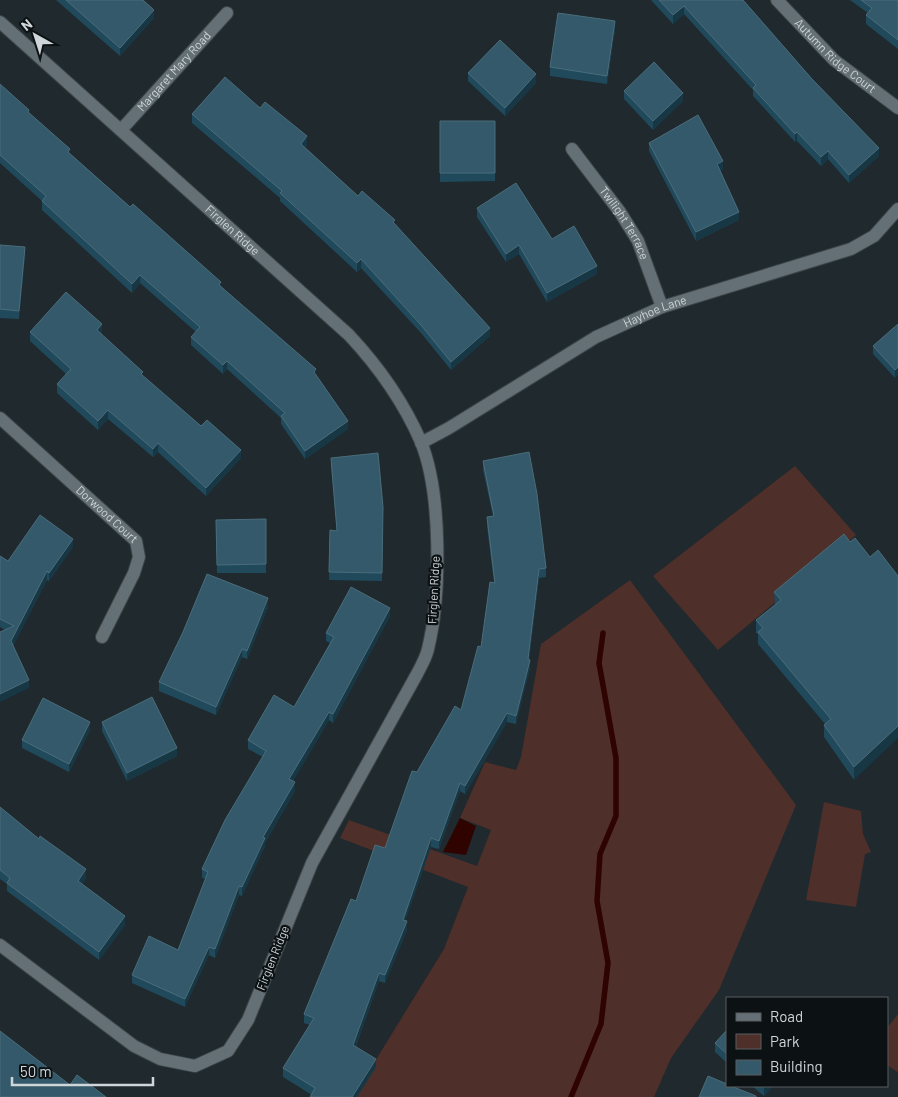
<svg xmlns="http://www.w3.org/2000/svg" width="898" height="1097" viewBox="0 0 898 1097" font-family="Barlow,sans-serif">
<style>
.green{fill:#4e2f29}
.water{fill:#2f0300}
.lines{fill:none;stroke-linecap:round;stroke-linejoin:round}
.stream{stroke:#2f0300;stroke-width:5.5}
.minor-casing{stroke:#3c4448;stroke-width:14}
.minor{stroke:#647075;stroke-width:12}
.wall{fill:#204a5c}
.shaded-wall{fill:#183744}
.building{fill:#33596a;stroke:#4b6d7b}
.labels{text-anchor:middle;stroke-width:4.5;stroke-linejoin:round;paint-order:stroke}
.street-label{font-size:12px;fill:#cfd5d8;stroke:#0c1113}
</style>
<rect width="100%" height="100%" fill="#1f292e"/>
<!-- green -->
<path class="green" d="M795,466L856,535L718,650L653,576Z
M630,580L796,805L719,990L671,1058L654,1097H353L444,949L468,887L340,838L349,820L477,866L491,830L460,818L485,762L516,770L521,757L541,644Z
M824,802L861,811L863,834L871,852L865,854L856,907L806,900Z
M898,1014V1071L897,1072L887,1065V1028Z"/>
<!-- water -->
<path class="water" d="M460,818L476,826L466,855L443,852Z"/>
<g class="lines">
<!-- stream -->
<path class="stream" d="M571,1097L601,1024L608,963L597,901L600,854L616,816V758L599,663L603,633"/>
<!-- minor casing -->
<g class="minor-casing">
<g id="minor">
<path id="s1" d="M777,0L834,60L898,108"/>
<path id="s2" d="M0,22L349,335C378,366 404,403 421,442C442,494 441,595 428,649C426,658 421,666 417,674L312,863L248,1020L228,1051L195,1066L160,1059L134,1046L0,945"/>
<path id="s3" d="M121,130L227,13"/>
<path id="s4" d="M572,149L620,212L638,241L662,307"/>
<path id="s5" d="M0,418L136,541L139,557L134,573L102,637"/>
<path id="s6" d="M421,443L449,428L596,337L662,307L851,249L874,236L898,209"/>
</g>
</g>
<!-- minor -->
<use href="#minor" class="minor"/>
</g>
<!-- wall -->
<path class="wall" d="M56,0H143L154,18L120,56Z
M651,0H743L879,156L849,183L828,159L821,166L797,141L795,142L753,96V90L684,14L673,24Z
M850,0H898V49L866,24V15L868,13Z
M615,29L607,84L550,76V67Z
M468,73L536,83L505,116L468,81Z
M0,84L70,154L221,286L316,376L348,429L305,459L281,424V418L227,369L223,374L191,345V337L196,332L140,283L132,293L42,210V201L0,163Z
M624,91L683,101L653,130L624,99Z
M260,108L307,145L305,148L358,196L395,224L490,336L451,370L421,333L361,268L357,272L280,201V198L192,123V114Z
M440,121H495V181L440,182Z
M649,143L723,169L720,171L739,220L696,241L649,151Z
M477,208L552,239L597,274L547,302L519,254L506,262L477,217Z
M0,245L25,256L19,319L0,318Z
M898,324L895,378L873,354V346Z
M30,332L102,333L101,334L143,376L201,426L241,458L206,496L158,452L153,457L108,419L98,430L57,393V384L66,374L30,341Z
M331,458L383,507L382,581L329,580L330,530L337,531L331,466Z
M483,461L546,568V577L539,578L529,660L530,668L516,724L507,722L465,794L460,791L439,849L431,847L405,921L407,930L385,983L379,981L356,1046L376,1067L357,1097H310L312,1095L283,1077V1068L310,1025L304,1023V1014L356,901L385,848L417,772L461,710L481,647L494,583L487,526V517L493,516L483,470Z
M266,519V573H217L216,520Z
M855,538L854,780L824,737V725L825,724L758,644V634L756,633V620L775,605L774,592Z
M73,547L49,581L47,580L13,646L29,688L5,630L0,627V556L8,561Z
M268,607L247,659L242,657L216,715L159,691V682Z
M390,616L333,723L329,720L293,781L295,791L265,843V846L242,896L239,895L215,958L209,955L185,1007L132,983V975L178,950L206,879L202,878V869L263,757L248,749V740L294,707L330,643L326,641V633Z
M102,722L177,756L127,781L102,731Z
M90,730L69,772L22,748V740Z
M0,807L86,878L82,884L125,925L99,960L7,891V884L0,879Z
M727,1030V1063L715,1052V1043Z
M752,1086H773L764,1096Z"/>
<!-- shaded-wall -->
<path class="shaded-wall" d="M684,6V14L673,24V15Z
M154,10V18L120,56V48Z
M615,21V29L607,84V76Z
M536,74V83L505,116V108Z
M683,93V101L653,130V121Z
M797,132V141L795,142V134Z
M307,136V145L301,153V144Z
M879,148V156L849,183V175Z
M828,151V159L821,166V157Z
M723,161V169L717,173V164Z
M739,212V220L696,241V232Z
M519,245V254L506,262V254Z
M25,247V256L19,319V311Z
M361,259V268L357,272V263Z
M597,266V274L547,302V293Z
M140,275V283L132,293V284Z
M102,324V333L97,338V330Z
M490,328V336L451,370V362Z
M227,361V369L223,374V365Z
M898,367V375L895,378V370Z
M108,410V419L98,430V421Z
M348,421V429L305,459V451Z
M158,443V452L153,457V449Z
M241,450V458L206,496V488Z
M73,539V547L49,581V573Z
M539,569V578L528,668V659Z
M47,571V580L11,650V641Z
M268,598V607L247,659V651Z
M390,608V616L333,723V714Z
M242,649V657L216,715V707Z
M530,660V668L516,724V716Z
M29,680V688L0,702V694Z
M329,712V720L289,788V779Z
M507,713V722L465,794V786Z
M90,722V730L69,772V764Z
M898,726V738L854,780V767Z
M177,748V756L127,781V773Z
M295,782V791L265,843V846L242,896V887L263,837Z
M460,783V791L439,849V841Z
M431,838V847L403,928V920Z
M86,869V878L78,890V881Z
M239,886V895L215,958V949Z
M125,916V925L99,960V952Z
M407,921V930L385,983V975Z
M209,947V955L185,1007V999Z
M379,973V981L353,1053V1045Z
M376,1059V1067L357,1097H352Z
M765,1086H773L764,1096V1088Z"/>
<!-- building -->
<path class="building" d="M66,0H143L154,10L120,48Z
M659,0H743L812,79L879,148L849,175L828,151L821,157L797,132L795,134L753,88L756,85L684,6L673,15Z
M861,0H898V40L866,15L872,8Z
M558,13L615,21L607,76L550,67Z
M500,40L536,74L505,108L468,73Z
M654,62L683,93L653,121L624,91Z
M225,77L260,108L265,102L307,136L301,144L358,196L362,191L395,220L393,222L490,328L451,362L421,325L361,259L357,263L280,193L282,191L192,114Z
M0,84L29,110L28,112L70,149L68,152L130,207L133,204L221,282L219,285L316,369L314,372L348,421L305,451L281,416L285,413L227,361L223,365L191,337L200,327L140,275L132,284L42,201L46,196L0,155Z
M698,115L723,161L717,164L739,212L696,232L649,143Z
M440,121H495V173H440Z
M516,183L552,239L574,226L597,266L547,293L519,245L506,254L477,208Z
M0,245L25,247L19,311L0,309Z
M66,292L102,324L97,330L143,372L141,374L201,426L207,420L241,450L206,488L158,443L153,449L108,410L98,421L57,384L71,369L30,332Z
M898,324V367L895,370L873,346Z
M529,452L537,494L546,568L539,569L528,659L530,660L516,716L507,713L465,786L460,783L439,841L431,838L403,920L407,921L385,975L379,973L353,1045L376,1059L352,1097H310L315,1088L283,1068L314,1018L304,1014L351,899L356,901L375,845L385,848L412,771L417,772L455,706L461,710L478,646L481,647L490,582L495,583L487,517L494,516L483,461Z
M378,453L383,507L382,573L329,572L330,530L337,531L331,458Z
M40,515L73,539L49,573L47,571L11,641L29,680L0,694V632L14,626L0,619V556L8,561Z
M266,519V564L217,565L216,520Z
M844,534L850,542L855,538L870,557L878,550L898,576V726L854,767L824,725L831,719L758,632L763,628L756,620L781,600L774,592Z
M207,574L268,598L247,651L242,649L216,707L159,682L183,632Z
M351,587L390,608L333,714L329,712L289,779L295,782L263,837L265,838L242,887L239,886L215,949L209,947L185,999L132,975L149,936L178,950L208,872L202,869L225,820L266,751L248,740L274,695L294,707L334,637L326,633Z
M152,697L177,748L127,773L102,722Z
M43,698L90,722L69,764L22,740Z
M0,807L39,839L40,836L86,869L78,881L125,916L99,952L7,883L10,878L0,870Z
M727,1030V1054L715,1043Z
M0,1031L70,1085L77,1075L106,1097H0Z
M708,1076L727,1084V1086H731L756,1096V1097H699Z"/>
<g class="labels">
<!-- street labels -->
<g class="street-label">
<text dy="4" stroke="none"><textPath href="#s1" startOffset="81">Autumn Ridge Court</textPath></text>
<text dy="4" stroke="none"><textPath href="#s3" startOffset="79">Margaret Mary Road</textPath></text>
<text dy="4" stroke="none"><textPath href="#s4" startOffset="91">Twilight Terrace</textPath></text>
<text dy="4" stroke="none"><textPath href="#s2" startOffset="312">Firglen Ridge</textPath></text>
<text dy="4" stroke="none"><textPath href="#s6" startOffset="269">Hayhoe Lane</textPath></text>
<text dy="4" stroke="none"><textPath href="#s5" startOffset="144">Dorwood Court</textPath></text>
<text transform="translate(434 590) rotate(-87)" y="4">Firglen Ridge</text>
<text transform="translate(273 958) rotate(-68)" y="4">Firglen Ridge</text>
</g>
</g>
<!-- legend -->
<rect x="726" y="997" width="162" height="90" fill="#0c1113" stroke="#5a5f62"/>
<rect x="736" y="1013" width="25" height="8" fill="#647075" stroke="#5a5f62"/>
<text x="770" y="1022" font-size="15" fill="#cfd5d8">Road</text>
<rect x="736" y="1034" width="25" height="15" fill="#4e2f29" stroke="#5a5f62"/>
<text x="770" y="1047" font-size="15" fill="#cfd5d8">Park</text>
<rect x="736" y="1060" width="25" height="15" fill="#33596a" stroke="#5a5f62"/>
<text x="770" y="1072" font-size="15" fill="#cfd5d8">Building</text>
<!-- north arrow -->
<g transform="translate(35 35) rotate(321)" stroke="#0c1113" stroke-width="4" paint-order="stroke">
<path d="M0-4L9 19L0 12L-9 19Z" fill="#cfd5d8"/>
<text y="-8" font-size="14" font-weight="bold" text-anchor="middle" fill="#cfd5d8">N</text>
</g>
<!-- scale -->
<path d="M12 1077v8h141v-8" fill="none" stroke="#cfd5d8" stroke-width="2.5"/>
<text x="20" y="1077" font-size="15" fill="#cfd5d8" stroke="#0c1113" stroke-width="4" paint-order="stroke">50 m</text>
</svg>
